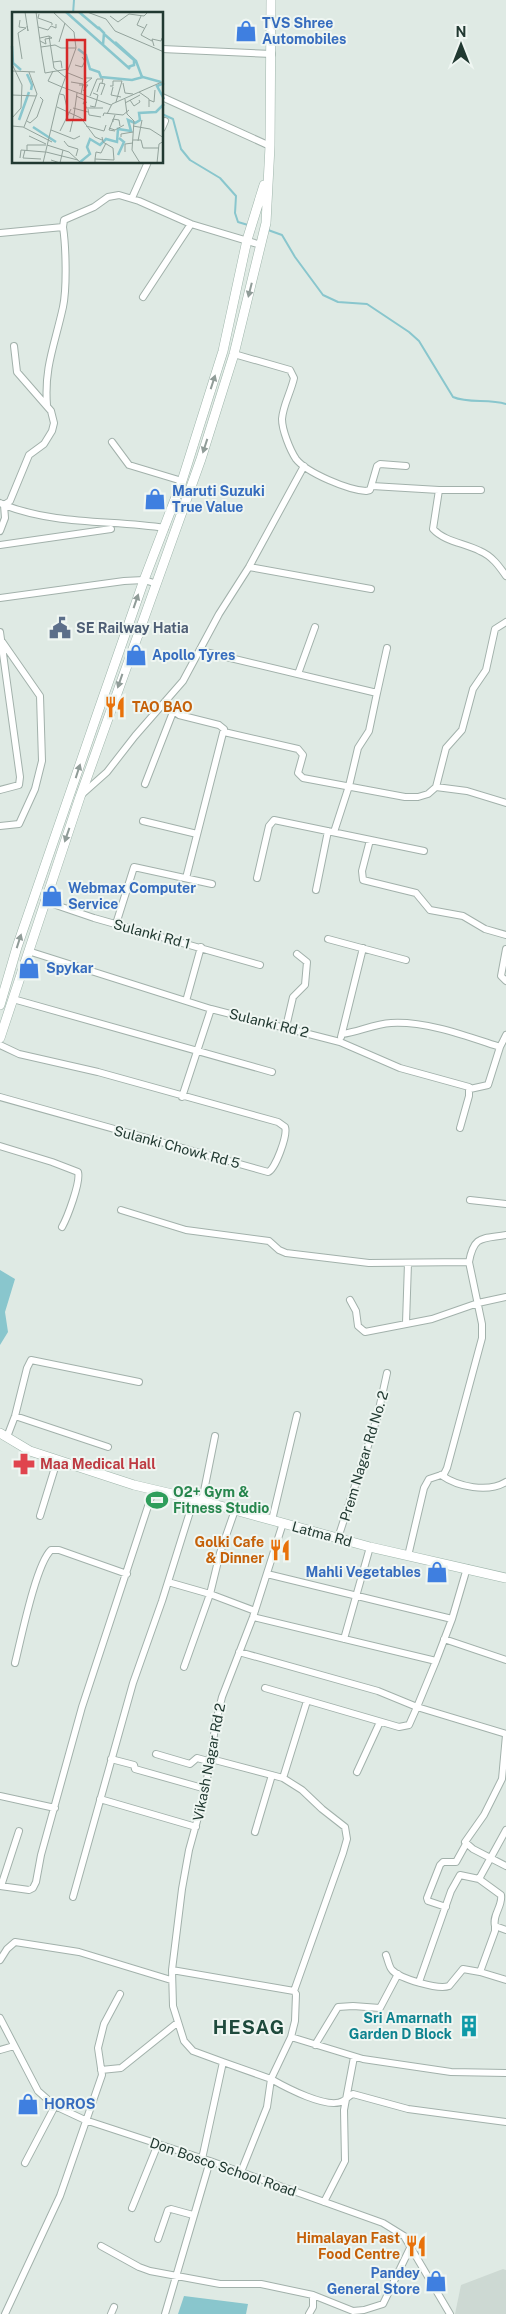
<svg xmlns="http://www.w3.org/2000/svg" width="506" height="2314" viewBox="0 0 506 2314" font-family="'Public Sans',sans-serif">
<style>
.built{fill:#cdd9d3}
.water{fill:#89c6cd}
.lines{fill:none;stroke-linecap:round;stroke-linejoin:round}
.stream{stroke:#89c6cd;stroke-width:2}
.street-casing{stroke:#a2b1ab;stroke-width:8}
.secondary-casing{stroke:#9fb5ab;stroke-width:10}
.street{stroke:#fff;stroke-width:6}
.secondary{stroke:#fff;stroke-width:9}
.oneway{fill:#909c98}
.labels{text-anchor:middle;stroke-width:4;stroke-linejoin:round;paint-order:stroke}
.shop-label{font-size:14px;font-weight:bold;fill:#366cbe;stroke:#eff6f2;text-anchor:start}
.service-label{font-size:14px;font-weight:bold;fill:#4e5e75;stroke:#eff6f2;text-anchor:start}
.food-label{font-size:14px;font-weight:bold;fill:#c56008;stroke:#eff6f2;text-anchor:end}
.street-label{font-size:14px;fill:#213931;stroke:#eff6f2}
.health-label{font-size:14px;font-weight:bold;fill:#be3a42;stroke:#eff6f2;text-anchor:start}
.leisure-label{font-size:14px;font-weight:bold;fill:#27864d;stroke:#eff6f2;text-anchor:start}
.culture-label{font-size:14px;font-weight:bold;fill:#0d838f;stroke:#eff6f2;text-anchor:end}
.district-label{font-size:19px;font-weight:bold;letter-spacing:1px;fill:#1e4a3c;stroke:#eff6f2}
.inset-river{fill:none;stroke:#89c6cd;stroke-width:2.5}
.inset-road{fill:none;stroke:#93a39c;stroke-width:1}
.view{fill:#d62828;fill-opacity:0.15;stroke:#d62828;stroke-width:2.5}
.inset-edge{fill:none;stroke:#213931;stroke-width:2.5}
</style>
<rect width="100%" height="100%" fill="#dfeae4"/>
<!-- built -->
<path class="built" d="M503,2269L506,2270V2314H455L461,2285Z"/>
<!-- water -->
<path class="water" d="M0,1270L15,1279L5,1312L8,1332L0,1345Z
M184,2296L248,2304L246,2314H178Z"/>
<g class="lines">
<!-- stream -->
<path class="stream" d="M73,14L74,0
M162,114L173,119L181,149L190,160L220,178L236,196L235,213L238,222L248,225
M268,230L282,235L295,257L323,295L338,302L367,304L409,332L419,341L453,397C469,404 489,398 506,404"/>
<!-- street casing -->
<g class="street-casing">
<path id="street" d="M162,49L272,54
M162,97L270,146
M162,128L165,121
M132,198L148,162
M0,233L63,227L64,220L94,207L108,197L119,195L139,201L191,224L261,245
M143,297L191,224
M234,354L290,370L294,378C291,392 283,405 282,419C282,430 290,450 296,459C307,473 348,490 366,491L370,490L377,466L380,464L406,466
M47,405C44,367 55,344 63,307C67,288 66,247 63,227
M112,442L129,465L182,481
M372,486L439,490H481
M439,490L433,529C445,542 465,543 480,551C492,556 499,566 506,576
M0,503L4,505L10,501L29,455L44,444L52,431L54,423L51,411L17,372L14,346
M0,531L5,518L4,505C56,525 111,520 165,528
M0,545L111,529
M249,567L371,589
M0,598L124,581L144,580L154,583
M0,632L20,777L19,785L0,790
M201,651L377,693L387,648
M298,674L315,627
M165,704L179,715L219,725L224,729L186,878
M224,732L298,749L303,755L298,773L303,778L405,797H418L428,794L436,787L446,748L462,730L473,689L486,670L495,629L506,622
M145,784L173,712
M436,787L467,791L506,803
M80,796L107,772L135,736L183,681L219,614L249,567L304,466
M143,821L197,834
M0,826L19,824L35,789L42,761L40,696L1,640
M334,832L349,786L358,748L369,731L377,693
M370,840L362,871L363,880L416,893L430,910L463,916L485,929L506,935
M257,878L269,826L274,820L424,851
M316,890L328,831
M44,901L94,918L260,965
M116,924L134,867L212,884
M328,939L406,960
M506,949L501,976L506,981
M28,951L211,1009L340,1042L400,1068L469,1087V1096L460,1128
M13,999L272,1072
M186,1001L201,947
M286,1027L293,997L305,985L307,962L297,954
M342,1034C358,1032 374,1024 391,1023C427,1021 466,1036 500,1047
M341,1037L363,948
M0,1045L19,1054L98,1072L278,1122L285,1127C288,1135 275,1170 268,1172L0,1097
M470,1089L488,1085L500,1047L506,1035
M182,1097L211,1009
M0,1146L52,1162L78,1172C81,1182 67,1218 62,1227
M470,1200L506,1204
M121,1210L186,1230L269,1241L279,1250L286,1253L369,1263L469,1262L482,1324V1338L447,1468L444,1474L429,1479L424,1488L408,1556
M469,1262C474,1235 482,1239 506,1235
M350,1300L356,1311L358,1326L365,1332L432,1319L478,1303L506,1297
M406,1323L408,1263
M15,1416L108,1447
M7,1437L15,1416L27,1368L31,1360L139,1382
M441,1475C458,1487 488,1493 506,1482
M202,1501L215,1436
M40,1516L57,1461
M272,1520L297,1415
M338,1538L377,1418L387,1373
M267,1574L452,1619
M168,1582L210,1594L220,1553L235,1510
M253,1617L436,1661L417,1707L506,1734
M344,1639L370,1547
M444,1639L506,1660
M239,1652L378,1691L417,1707L409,1725L399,1727L265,1688
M436,1661L452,1619L467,1568
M15,1663C21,1639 36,1564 51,1550H59L127,1574
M184,1667L210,1594L255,1611
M506,1735L502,1779L484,1815L465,1842L473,1849L506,1866
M156,1754L190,1764L197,1758L208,1761L207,1766
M111,1759L134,1765L135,1769L206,1789
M211,1759L283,1778L307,1701
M357,1772L380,1722
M283,1778L302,1790L322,1809L345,1827L347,1839L343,1853L294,1991
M0,1796L55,1808
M100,1799L196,1827
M255,1832L272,1775
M479,1879L506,1830
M0,1886L29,1890L33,1888L36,1882L41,1855L82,1707L153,1491
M1,1886L19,1831
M73,1897L133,1683L162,1601L194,1499
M446,1907L428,1901L427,1898L440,1865L443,1862H456L466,1844
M506,1930L495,1926V1931L480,1972L506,1980
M386,1955C388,1960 389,1967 392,1970C400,1979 439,1990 449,1986L463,1969L480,1972
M0,1960L7,1949L15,1942L79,1952L171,1980
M172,1970L294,1991L296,1994L295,2021L291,2037L363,2059L451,2072L506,2073
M419,1982L451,1891L460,1875L479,1879L501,1895C503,1906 492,1915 495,1926
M0,2018L38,2091L55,2106L85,2120L210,2161L383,2223L404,2236L450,2314
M315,2045L338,2007L353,2006L380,2008L398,1974
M0,2050L14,2046
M223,2062L271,2079L291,2037
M101,2070L121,2068L177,2023
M202,2159L223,2062L193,2051L184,2041L173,2006L172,1970L182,1889L189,1850L205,1792L216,1722L222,1697L253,1617L283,1523
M25,2163L55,2106
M241,2172L267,2107L271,2079C285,2087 328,2110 343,2101C347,2099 348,2096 353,2094L408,2109L506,2122
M324,2202L345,2161L344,2110L354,2057
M132,2208L158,2144
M158,2239L168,2210L171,2209L193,2215
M101,2246L139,2267L150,2271L220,2284H261L313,2295L353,2311L364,2310L383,2304L411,2246
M5,2314L60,2196L102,2075L98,2048L104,2024L120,1994
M111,2314L114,2307
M165,2314L210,2161
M309,2314L313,2307V2295"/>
</g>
<!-- secondary casing -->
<g class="secondary-casing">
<path id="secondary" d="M0,1005L17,947L98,712L144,580L182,481L223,351L247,240L264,185
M0,1038L80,797L201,459L234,354L266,223L270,146L271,0
M0,1433L30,1451L134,1485L202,1501L370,1547L506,1578"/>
</g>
<!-- street -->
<use href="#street" class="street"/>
<!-- secondary -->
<use href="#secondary" class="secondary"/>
</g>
<!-- one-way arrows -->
<defs><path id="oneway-solid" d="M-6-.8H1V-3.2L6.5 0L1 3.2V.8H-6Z" transform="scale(1.25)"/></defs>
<g class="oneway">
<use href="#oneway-solid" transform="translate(250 290) rotate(104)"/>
<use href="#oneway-solid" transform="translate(213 382) rotate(-72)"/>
<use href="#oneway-solid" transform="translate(205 446) rotate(108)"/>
<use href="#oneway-solid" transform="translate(136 601) rotate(-71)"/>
<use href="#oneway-solid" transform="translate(120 681) rotate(109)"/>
<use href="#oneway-solid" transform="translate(78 771) rotate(-72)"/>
<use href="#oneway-solid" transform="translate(67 835) rotate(109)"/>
<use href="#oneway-solid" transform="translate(19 941) rotate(-72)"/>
</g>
<!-- icons -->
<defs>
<g id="shop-bare" transform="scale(1.725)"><path d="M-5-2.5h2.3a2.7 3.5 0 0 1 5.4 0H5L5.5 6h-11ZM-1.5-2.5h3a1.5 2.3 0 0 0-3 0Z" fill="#3f7fe0" stroke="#eff6f2" stroke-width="2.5" paint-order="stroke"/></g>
<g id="civic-bare" transform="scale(1.725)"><path d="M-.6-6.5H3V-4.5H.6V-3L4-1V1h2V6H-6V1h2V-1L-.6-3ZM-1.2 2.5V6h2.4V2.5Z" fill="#5c6f8a" stroke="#eff6f2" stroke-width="2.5" paint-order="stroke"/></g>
<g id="restaurant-bare" transform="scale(1.725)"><path d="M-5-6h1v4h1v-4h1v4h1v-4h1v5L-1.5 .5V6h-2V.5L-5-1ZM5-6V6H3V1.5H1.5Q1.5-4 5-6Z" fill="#e8710a" stroke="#eff6f2" stroke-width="2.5" paint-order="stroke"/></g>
<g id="pharmacy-bare" transform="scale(1.725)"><path d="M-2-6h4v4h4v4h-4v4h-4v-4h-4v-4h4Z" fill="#e0444e" stroke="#eff6f2" stroke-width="2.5" paint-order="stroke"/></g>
<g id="stadium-bare" transform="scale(1.725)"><path d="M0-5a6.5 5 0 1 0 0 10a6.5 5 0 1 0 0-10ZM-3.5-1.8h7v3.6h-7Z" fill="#2e9e5b" stroke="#eff6f2" stroke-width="2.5" paint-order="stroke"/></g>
<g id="building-bare" transform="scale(1.725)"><path d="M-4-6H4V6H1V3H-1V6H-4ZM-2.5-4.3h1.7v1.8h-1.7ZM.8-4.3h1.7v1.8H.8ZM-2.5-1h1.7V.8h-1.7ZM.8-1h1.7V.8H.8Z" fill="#0f9aa8" stroke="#eff6f2" stroke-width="2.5" paint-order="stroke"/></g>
</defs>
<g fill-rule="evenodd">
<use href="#shop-bare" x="246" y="31"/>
<use href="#shop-bare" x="155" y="499"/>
<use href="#civic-bare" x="60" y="628"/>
<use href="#shop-bare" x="136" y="655"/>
<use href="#restaurant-bare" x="115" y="707"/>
<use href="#shop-bare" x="52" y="896"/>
<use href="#shop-bare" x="29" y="968"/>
<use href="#pharmacy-bare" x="24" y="1464"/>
<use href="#stadium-bare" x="157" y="1500"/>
<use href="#restaurant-bare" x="280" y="1550"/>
<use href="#shop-bare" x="437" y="1572"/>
<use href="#building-bare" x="469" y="2026"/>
<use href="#shop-bare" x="28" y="2104"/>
<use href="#restaurant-bare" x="416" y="2246"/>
<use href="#shop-bare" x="436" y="2281"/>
</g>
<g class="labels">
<!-- shop labels -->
<g class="shop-label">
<text x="262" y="28">TVS Shree<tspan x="262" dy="16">Automobiles</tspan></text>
<text x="172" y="496">Maruti Suzuki<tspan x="172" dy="16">True Value</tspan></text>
<text x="152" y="660">Apollo Tyres</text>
<text x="68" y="893">Webmax Computer<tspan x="68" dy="16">Service</tspan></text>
<text x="46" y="973">Spykar</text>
<text x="421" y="1577" text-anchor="end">Mahli Vegetables</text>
<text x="44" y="2109">HOROS</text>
<text x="420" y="2278" text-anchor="end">Pandey<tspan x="420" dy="16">General Store</tspan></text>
</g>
<!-- service labels -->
<g class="service-label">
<text x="76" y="633">SE Railway Hatia</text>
</g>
<!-- food labels -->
<g class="food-label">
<text x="132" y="712" text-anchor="start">TAO BAO</text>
<text x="264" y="1547">Golki Cafe<tspan x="264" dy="16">&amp; Dinner</tspan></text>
<text x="400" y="2243">Himalayan Fast<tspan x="400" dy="16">Food Centre</tspan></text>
</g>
<!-- street labels -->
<g class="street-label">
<text transform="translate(152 934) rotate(15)" y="5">Sulanki Rd 1</text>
<text transform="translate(269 1023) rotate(14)" y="5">Sulanki Rd 2</text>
<text transform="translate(177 1147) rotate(15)" y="5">Sulanki Chowk Rd 5</text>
<text transform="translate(364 1456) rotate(-73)" y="5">Prem Nagar Rd No. 2</text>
<text transform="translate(322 1534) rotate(15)" y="5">Latma Rd</text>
<text transform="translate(209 1762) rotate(-79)" y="5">Vikash Nagar Rd 2</text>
<text transform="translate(223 2167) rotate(19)" y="5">Don Bosco School Road</text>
</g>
<!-- health labels -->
<g class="health-label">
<text x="40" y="1469">Maa Medical Hall</text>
</g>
<!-- leisure labels -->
<g class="leisure-label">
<text x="173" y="1497">O2+ Gym &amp;<tspan x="173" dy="16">Fitness Studio</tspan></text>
</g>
<!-- culture labels -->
<g class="culture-label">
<text x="452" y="2023">Sri Amarnath<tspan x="452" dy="16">Garden D Block</tspan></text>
</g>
<!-- district labels -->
<g class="district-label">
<text x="249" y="2034">HESAG</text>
</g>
</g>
<!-- overview -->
<g transform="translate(12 12)">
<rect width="151" height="151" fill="#dfeae4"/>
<path class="inset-river" d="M54,0L118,57M67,0L87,17M86,15L92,21L91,33M92,22L122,48V53L116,55M103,30L124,49L130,65M0,34L1,51L9,58M66,37L74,43L78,57L87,60L89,65L120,68L131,65L149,70M15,62L20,73L19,78M152,71L145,74L152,87M7,108L17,80M21,115L44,130M106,143L112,130L107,126M67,151L78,142L75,135L78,127L88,133L94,127L105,130L106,117L119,119L116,108L123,111L128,108L127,101L144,100L152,92"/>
<path class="inset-road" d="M13,0L16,19L15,14M24,0L30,43M75,0L94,7L103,19L152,40M27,2L26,6L40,11V13M98,4L106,10L117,2L132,4L136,0M129,4L125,13L132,16M8,8L7,15L14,16L6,21L10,47M135,12L129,23L140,29M26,15L36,18L39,14L44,16V12M28,26L37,24L42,56L53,65M28,29L34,32L33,27L40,26L37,24M47,30L53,11M142,34L140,27L149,29L150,26M29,35L43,33L49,36H64M30,43L33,61L56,57L55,50M41,50L49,49L50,56M0,52L10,73L9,96L0,106M63,53L70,55L73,49L70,45M0,59L23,60M41,59L36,69L50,75M56,61L71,67M72,66H80L74,71M59,70L71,72L69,82M0,71V95M111,71L113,81L121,82M67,73H76L71,79M98,74H101V69H110L104,90M50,75L99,93M101,75L99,83L109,85M85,80L88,71L93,72L89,83M127,80L137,87V95M48,82L52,83L55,96M0,83L24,84M64,84L73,88L71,92L75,90M78,84L85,67H91L90,71M113,87L115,102L122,109L120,138L128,151M118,88L122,94L128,90L127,88M137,88L142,90L143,78M113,91L128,83M78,94L83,95L86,83L81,81M45,95L69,106L83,125L90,128M75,95L72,96H91M61,96L76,100M76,97L77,103L89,105M95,102L100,92L152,69M62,103L65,81M103,103L97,118L103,119M91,104L92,101L111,103L117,98M15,109L18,111L25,105L31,88L28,85M101,110V107L107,108L108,114M0,114L11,115L40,130M74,114L92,119L94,113M121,114L138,117L152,126M12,115L25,82L17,60M97,116L103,118L112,113M39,118L62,127L68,124M48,119L59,97M58,120L62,103M17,124L34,132M109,125V122L121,120M121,128H129L131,136H147M52,129L56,134L66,137L64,144M126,129L130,108M35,133L57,140L69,151M13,138L11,146L29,147M15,138V133H34M34,140L66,148M113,140V132L121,131M8,146L9,138L33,140M83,147L84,140L89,141L94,131M39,148L48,151L51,138M31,151L47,83L64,36L62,20L41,0M83,151V147L102,148L101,136L91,130L90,125M145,151L147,132L152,129"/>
<path class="view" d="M55,28H73V108H55Z"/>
<rect width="151" height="151" class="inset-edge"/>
</g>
<!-- north arrow -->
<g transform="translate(461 45)" stroke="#eff6f2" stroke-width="4" paint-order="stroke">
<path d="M0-4L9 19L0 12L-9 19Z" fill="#213931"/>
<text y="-8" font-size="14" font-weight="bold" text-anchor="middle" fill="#213931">N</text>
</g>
</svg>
